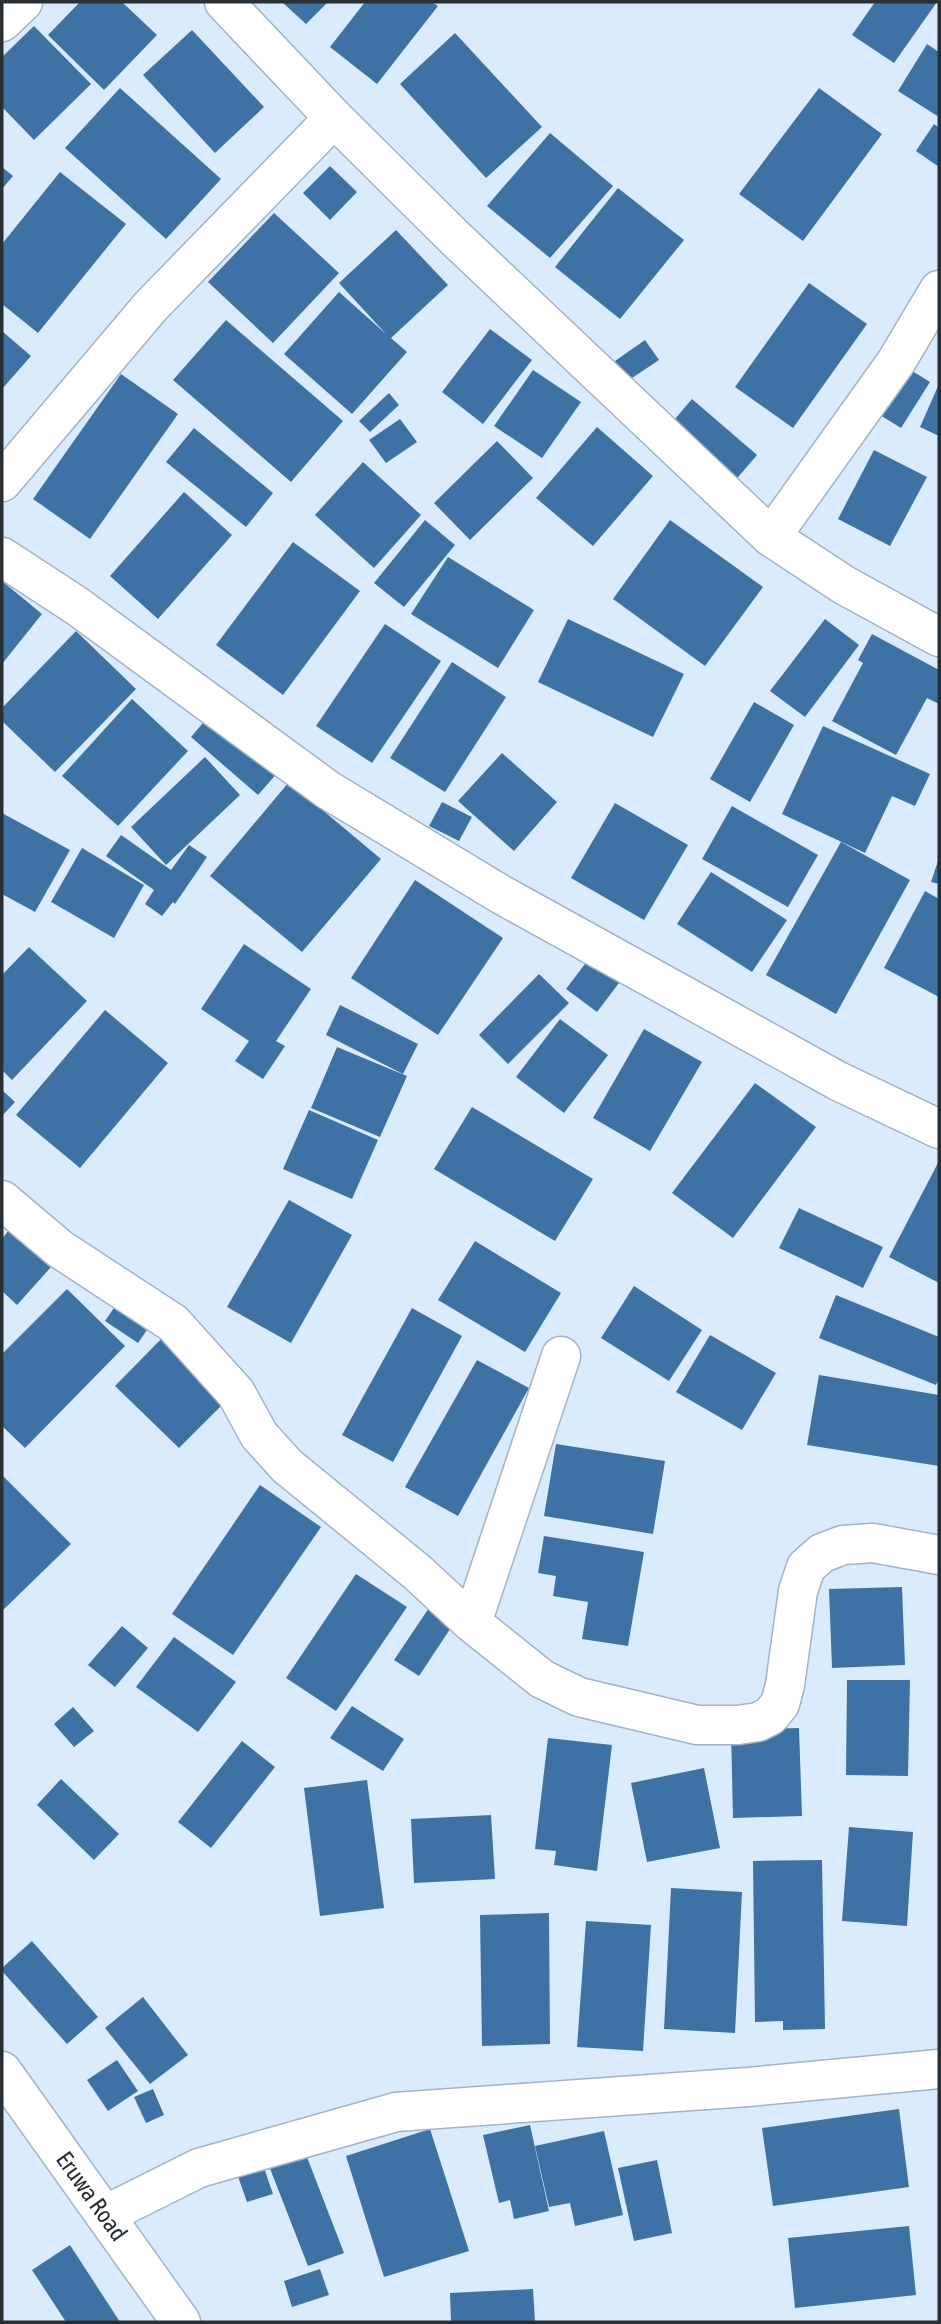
<svg xmlns="http://www.w3.org/2000/svg" width="941" height="2324" viewBox="0 0 941 2324" font-family="'Asap Condensed',sans-serif">
<style>
.building{fill:#3f72a4}
.lines{fill:none;stroke-linecap:round;stroke-linejoin:round}
.minor-casing{stroke:#a3b3c4;stroke-width:41}
.major-casing{stroke:#a3b3c4;stroke-width:41}
.minor{stroke:#fff;stroke-width:38}
.major{stroke:#fff;stroke-width:38}
.labels{text-anchor:middle;stroke-width:7;stroke-linejoin:round;paint-order:stroke}
.street-label{font-size:24px;fill:#282f35;stroke:#daebfd}
</style>
<rect width="100%" height="100%" fill="#daebfd"/>
<!-- building -->
<path class="building" d="M80,2H122L157,35L104,90L48,35Z
M282,2H328L306,24Z
M365,2H432L438,6L377,84L330,47Z
M875,2H937L894,63L852,35Z
M34,26L91,84L34,140L2,107V57Z
M192,30L264,107L215,153L143,75Z
M455,33L542,127L486,178L400,84Z
M927,44L939,52V117L898,91Z
M120,88L221,179L166,239L65,148Z
M819,88L882,134L803,241L739,194Z
M934,124L939,128V167L916,151Z
M550,133L613,186L550,258L487,206Z
M330,166L357,192L330,220L303,193Z
M2,167L13,176L2,189Z
M60,172L126,224L38,333L2,304V244Z
M618,188L684,240L620,319L555,267Z
M274,213L339,273L273,343L208,282Z
M396,230L448,285L391,338L407,352L352,414L284,354L339,292L386,334L339,283Z
M809,283L867,324L793,428L735,387Z
M226,320L343,421L291,482L173,380Z
M490,329L532,360L483,424L442,392Z
M2,331L31,356L2,389Z
M645,340L659,360L629,380L615,361Z
M909,369L930,382L901,428L880,415Z
M533,370L581,402L542,458L494,426Z
M121,374L178,414L90,539L33,499Z
M939,384V436L920,427Z
M389,393L399,405L370,432L359,421Z
M692,399L757,455L733,483L668,427Z
M400,419L417,442L386,463L369,440Z
M597,427L653,476L593,546L536,498Z
M194,428L273,493L246,527L166,462Z
M497,441L533,478L470,540L434,503Z
M874,450L927,477L890,546L838,519Z
M363,462L421,515L374,568L315,515Z
M184,492L232,535L158,619L110,576Z
M425,520L455,545L404,607L374,583Z
M670,520L763,587L705,666L613,599Z
M293,542L360,591L283,695L216,645Z
M448,557L534,610L498,668L411,614Z
M2,581L42,614L2,664Z
M568,619L684,674L653,737L538,682Z
M825,619L859,645L805,717L770,691Z
M385,624L441,661L372,763L316,726Z
M76,631L136,689L55,772L2,721V708Z
M872,634L939,670V704L927,698L896,755L832,721L863,663L858,660Z
M452,662L506,697L445,792L390,758Z
M132,699L188,751L118,826L62,776Z
M754,702L794,725L750,802L710,779Z
M213,711L280,770L258,795L191,737Z
M823,726L930,774L915,806L892,796L865,853L782,814Z
M502,753L557,802L514,851L458,801Z
M205,757L240,795L166,865L131,827Z
M289,782L381,859L302,952L210,876Z
M442,802L472,817L459,841L429,826Z
M615,803L688,845L644,920L571,878Z
M732,806L818,855L788,907L702,859Z
M2,813L70,850L35,912L2,894Z
M121,835L171,870L189,845L207,857L175,904L173,902L162,916L145,904L154,890L106,856Z
M841,842L910,880L836,1014L766,975Z
M82,848L144,885L114,938L51,902Z
M939,858V884L931,882Z
M711,872L787,920L752,972L677,924Z
M415,880L503,938L438,1035L351,978Z
M925,891L939,899V997L884,968Z
M244,944L311,989L276,1041L285,1046L263,1079L235,1061L249,1041L201,1009Z
M29,947L87,1001L12,1080L2,1070V975Z
M591,956L622,979L597,1012L566,989Z
M539,974L569,1003L508,1064L479,1035Z
M340,1005L418,1044L403,1074L326,1035Z
M105,1010L168,1063L80,1168L16,1115Z
M560,1019L608,1055L564,1113L516,1077Z
M644,1029L702,1062L650,1151L593,1118Z
M337,1047L407,1076L380,1137L311,1108Z
M755,1083L816,1127L733,1238L672,1193Z
M2,1090L15,1102L2,1116Z
M472,1107L593,1179L555,1241L434,1169Z
M309,1110L378,1140L352,1199L283,1169Z
M939,1161V1283L889,1257Z
M289,1200L352,1235L291,1343L227,1307Z
M799,1208L883,1247L863,1288L779,1248Z
M9,1230L51,1267L17,1305L2,1291V1239Z
M475,1241L561,1293L525,1352L438,1300Z
M634,1286L702,1330L669,1381L601,1338Z
M67,1289L125,1346L25,1448L2,1426V1354Z
M836,1295L939,1337V1378L936,1385L819,1338Z
M118,1302L151,1324L138,1343L105,1321Z
M412,1308L462,1336L393,1462L342,1435Z
M167,1333L232,1395L179,1448L115,1386Z
M710,1335L776,1373L742,1430L676,1392Z
M477,1360L529,1388L458,1516L405,1487Z
M819,1375L939,1395V1466L807,1445Z
M556,1444L665,1461L653,1534L544,1516Z
M2,1475L71,1544L2,1611Z
M260,1485L321,1527L233,1655L172,1614Z
M544,1536L644,1552L628,1646L582,1639L588,1602L553,1596L556,1576L538,1573Z
M356,1574L407,1607L336,1711L286,1678Z
M902,1587L905,1665L832,1668L829,1589Z
M433,1602L458,1617L419,1676L394,1660Z
M122,1626L148,1648L115,1687L88,1665Z
M174,1637L236,1682L198,1732L136,1687Z
M847,1680H910L908,1776L846,1775Z
M352,1706L404,1739L383,1771L330,1738Z
M73,1707L94,1731L74,1747L54,1724Z
M799,1728L802,1816L733,1818L731,1730Z
M548,1738L612,1745L597,1871L554,1865L556,1851L535,1849Z
M242,1741L275,1767L211,1848L178,1822Z
M704,1768L720,1848L647,1862L631,1783Z
M61,1779L119,1834L94,1860L37,1805Z
M367,1780L384,1908L320,1916L304,1788Z
M491,1815L495,1879L414,1883L411,1819Z
M849,1827L913,1832L907,1926L842,1921Z
M822,1860L825,2029L783,2030V2021L755,2022L753,1861Z
M671,1888L742,1892L735,2033L664,2029Z
M549,1913L550,2044L482,2046L480,1915Z
M586,1921L651,1925L643,2051L577,2047Z
M32,1941L98,2017L67,2044L2,1971V1968Z
M143,1997L188,2055L150,2084L105,2028Z
M117,2060L138,2091L108,2111L87,2080Z
M153,2089L164,2115L146,2123L134,2097Z
M899,2109L909,2187L773,2206L762,2128Z
M530,2125L549,2211L514,2219L510,2200L499,2203L483,2135Z
M430,2129L469,2251L384,2277L346,2156Z
M604,2131L623,2215L575,2226L570,2203L549,2207L535,2146Z
M305,2152L344,2253L308,2266L269,2166Z
M657,2160L672,2233L634,2241L618,2168Z
M262,2162L273,2194L247,2202L236,2171Z
M909,2226L916,2295L795,2308L788,2238Z
M70,2245L120,2322H66L32,2270Z
M320,2269L329,2295L292,2307L284,2281Z
M533,2289L535,2322H451L450,2293Z"/>
<g class="lines">
<!-- minor casing -->
<g class="minor-casing">
<path id="minor" d="M224,2L334,118L455,238L771,537L844,585L939,637
M2,22L23,2
M2,482L151,306L334,118
M771,537L896,362L939,290
M2,557L77,606L328,790L502,895L838,1081L939,1129
M2,1200L60,1249L173,1323L236,1393L259,1435L287,1466L417,1572L472,1623L542,1679L579,1697L697,1725H738L758,1722L770,1716L780,1704L785,1685L798,1591L806,1567L822,1553L843,1545L873,1543L939,1555
M472,1623L561,1356
M105,2215L199,2168L396,2112L748,2087L939,2069"/>
</g>
<!-- major casing -->
<g class="major-casing">
<g id="major">
<path id="s1" d="M2,2071L181,2322"/>
</g>
</g>
<!-- minor -->
<use href="#minor" class="minor"/>
<!-- major -->
<use href="#major" class="major"/>
</g>
<g class="labels">
<!-- street labels -->
<g class="street-label">
<text dy="8" stroke="none"><textPath href="#s1" startOffset="154">Eruwa Road</textPath></text>
</g>
</g>
<!-- border -->
<rect width="941" height="2324" fill="none" stroke="#282f35" stroke-width="7"/>
</svg>
